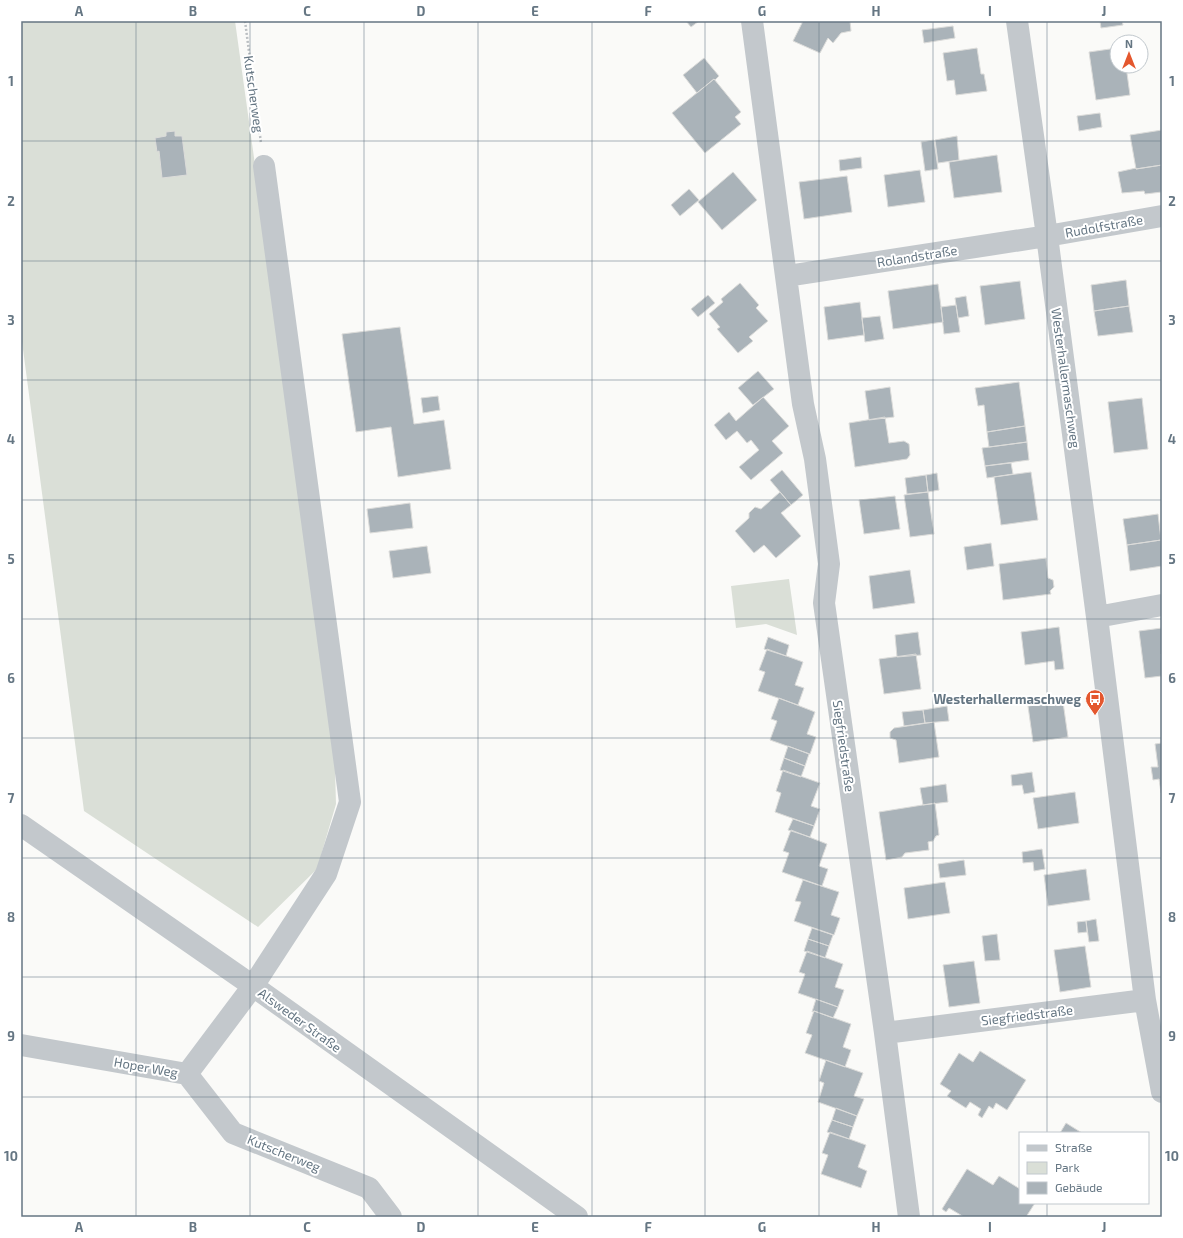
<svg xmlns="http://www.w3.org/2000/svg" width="1183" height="1238" viewBox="0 0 1183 1238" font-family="'Exo 2',sans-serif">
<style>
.green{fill:#dadfd7}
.building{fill:#aab3b9;stroke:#dcdcda}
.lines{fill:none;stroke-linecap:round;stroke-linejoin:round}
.path{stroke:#bbbfc2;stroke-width:2.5;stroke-dasharray:2 2;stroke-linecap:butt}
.minor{stroke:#c3c8cc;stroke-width:22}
.grid{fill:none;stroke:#657683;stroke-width:1;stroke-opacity:0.55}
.labels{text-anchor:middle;stroke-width:4;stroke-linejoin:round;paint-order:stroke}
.street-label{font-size:13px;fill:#657683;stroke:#fff}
.poi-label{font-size:13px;font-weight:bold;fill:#657683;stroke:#fff;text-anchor:end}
.neatline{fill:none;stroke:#657683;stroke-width:1.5}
.grid-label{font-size:13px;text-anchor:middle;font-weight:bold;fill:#657683}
</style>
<rect width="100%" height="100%" fill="#fafaf8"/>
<!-- green -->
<path class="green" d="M21,21H235L334,733L336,804L317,869L258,927L84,811L21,334Z
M789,579L797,635L766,624L736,628L731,586Z"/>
<!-- building -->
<path class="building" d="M686,21H699L691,27Z
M803,21H850L851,31L841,33L833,43L828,38L820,53L793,41Z
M1100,21H1122L1123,25L1101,28Z
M953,26L955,38L924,43L922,30Z
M977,48L981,74H984L987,91L956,95L954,80L947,81L943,53Z
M1117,48V66H1126L1130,95L1096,100L1089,52Z
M704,58L719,76L715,80L714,79L697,93L683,75Z
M714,79L741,112L735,117L741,124L705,153L672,113Z
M1100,113L1102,127L1079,131L1077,116Z
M1162,130V165L1136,169L1130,135Z
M175,131V136H182L187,175L162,178L159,151L157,152L155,138L166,136V132Z
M957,136L959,160L938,163L935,140Z
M934,140L938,169L925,171L921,142Z
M997,155L1002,192L954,198L949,162Z
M861,157L862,168L840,171L839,160Z
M1162,165V192L1145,194L1144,191L1122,193L1118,172L1136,168V169Z
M920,170L925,202L888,207L884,175Z
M733,172L757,200L722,230L698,202Z
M847,176L852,212L804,219L799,182Z
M689,189L699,200L680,216L671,205Z
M1126,280L1129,306L1094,311L1091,285Z
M1020,281L1025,319L985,325L980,286Z
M740,283L759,305L756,308L768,321L749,337L753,341L738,353L717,329L720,327L709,314L723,302L721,299Z
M938,284L943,322L893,329L888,291Z
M708,295L715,303L698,317L691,309Z
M966,296L969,316L958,318L955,298Z
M860,302L864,335L828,340L824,307Z
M956,305L960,332L944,334L941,307Z
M1129,306L1133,332L1098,336L1094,311Z
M880,316L884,339L865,342L862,318Z
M400,327L414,424L444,420L451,469L398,477L391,427L356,432L342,334Z
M758,371L774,389L753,405L738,388Z
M1019,382L1025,426L987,432L984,405L978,406L975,388Z
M890,387L894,417L869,420L865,391Z
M438,396L440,410L423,413L421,398Z
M763,397L789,426L772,441L783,453L751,480L739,467L759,450L751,440L747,443L737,431L726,440L714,425L729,412L736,421Z
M1142,398L1148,449L1114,453L1108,402Z
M885,417L889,443L904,441L909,444L910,455L907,459L855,467L849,423Z
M1025,426L1027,442L989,447L987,432Z
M1027,442L1029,460L985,466L982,448Z
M1011,463L1013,474L987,478L985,466Z
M782,470L803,495L791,505L770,480Z
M1031,472L1038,520L1001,525L994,477Z
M937,473L939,490L928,492L926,475Z
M926,475L928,492L907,494L905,478Z
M780,492L791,505L781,513L801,536L776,558L764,545L754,553L735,531L749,518V513L755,507L761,509Z
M928,492L934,534L910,537L904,495Z
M895,496L900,529L864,534L859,500Z
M410,503L413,528L370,533L367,509Z
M1158,514L1161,540L1127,545L1123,519Z
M1161,540L1162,566L1130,571L1127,545Z
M991,543L994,566L967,570L964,547Z
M427,546L431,573L393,578L389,551Z
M1046,558L1048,578L1053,580L1054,587L1050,591L1051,594L1003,600L999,564Z
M910,570L915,603L873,609L869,576Z
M1059,627L1064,669L1055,670L1054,661L1025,665L1021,632Z
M1162,628V654H1161L1162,676L1145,678L1139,631Z
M918,632L921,655L897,657L895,635Z
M768,637L789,645L786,656L764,649Z
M767,649L803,662L795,685L804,688L798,705L758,691L765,672L759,670Z
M916,654L921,689L884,694L879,659Z
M779,698L815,712L807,734L816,737L810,754L770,740L777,721L771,719Z
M1063,702L1068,737L1033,742L1028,706Z
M947,706L949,721L925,723L923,710Z
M923,710L925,723L904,726L902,712Z
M934,722L939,757L899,763L896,740L890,738V732L894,728Z
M1162,743V793H1161L1159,779L1153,780L1151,767H1158L1155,744Z
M788,746L809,754L805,766L784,758Z
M784,758L805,766L801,777L780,770Z
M783,770L820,783L811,806L820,809L814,826L775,812L781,793L776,791Z
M1032,772L1035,792L1024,794L1022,785L1012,786L1011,775Z
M946,784L948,802L923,805L920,788Z
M1075,792L1079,823L1038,829L1033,798Z
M935,803L939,835L936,836L933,841L928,842L929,850L905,853L902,857L886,860L879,812Z
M793,819L814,826L810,837L788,830Z
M791,830L827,844L819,866L828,869L822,886L782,872L789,853L783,851Z
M1042,849L1045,869L1034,871L1033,862L1023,863L1022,852Z
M964,860L966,875L940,878L938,864Z
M1086,869L1090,900L1048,906L1044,875Z
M803,880L839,892L831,915L840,918L834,935L794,921L801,902L795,901Z
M945,882L950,913L908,919L904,888Z
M1096,919L1099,941L1089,942L1086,921Z
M1086,921L1087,932L1078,933L1077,922Z
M812,928L833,935L829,946L808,939Z
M997,934L1000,960L985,961L982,936Z
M808,939L829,946L825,958L804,951Z
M1085,946L1091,987L1060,992L1054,950Z
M807,951L843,964L835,987L844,990L838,1007L798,993L805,974L799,972Z
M974,961L980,1003L949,1007L943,965Z
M816,999L838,1007L833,1018L814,1011L812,1012Z
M814,1011L851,1024L843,1047L851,1050L845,1067L805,1053L812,1035L806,1033Z
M980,1051L1026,1080L1007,1110L996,1103L993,1109L989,1106L982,1118L978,1115L981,1109L970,1102L966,1108L947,1096L951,1091L940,1084L959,1053L973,1062Z
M826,1060L863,1073L854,1096L864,1099L857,1116L818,1102L824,1083L819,1081Z
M836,1108L857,1116L853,1127L832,1120Z
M832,1120L853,1127L849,1139L827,1132Z
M1066,1123L1082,1133H1060Z
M830,1132L866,1145L858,1167L867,1171L861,1188L821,1174L828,1155L822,1153Z
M967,1169L993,1185L999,1176L1020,1189V1203H1035L1026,1217H964L949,1208L946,1212L942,1209Z"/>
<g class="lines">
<!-- path -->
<path class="path" d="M245,21L261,143"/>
<!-- minor -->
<path class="minor" d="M752,21L803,404L815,459L829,564L824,603L885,1033L1145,1000
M1017,21L1047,236L1097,617L1145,1000L1162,1092
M787,276L1047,236L1162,216
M1097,617L1162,605
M21,825L253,986L577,1217
M885,1033L909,1217
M21,1045L187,1074L253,986L326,874L350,802L264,166
M187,1074L233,1133L369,1188L391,1217"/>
</g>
<!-- grid -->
<path class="grid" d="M136,21V1217M250,21V1217M364,21V1217M478,21V1217M592,21V1217M705,21V1217M819,21V1217M933,21V1217M1047,21V1133M21,141H1162M21,261H1162M21,380H1162M21,500H1162M21,619H1162M21,738H1162M21,858H1162M21,977H1162M21,1097H1162M1047,1203V1217"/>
<!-- icons -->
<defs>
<g id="bus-pin" transform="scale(1)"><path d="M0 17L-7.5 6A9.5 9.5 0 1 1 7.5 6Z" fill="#e4572e" stroke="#fff"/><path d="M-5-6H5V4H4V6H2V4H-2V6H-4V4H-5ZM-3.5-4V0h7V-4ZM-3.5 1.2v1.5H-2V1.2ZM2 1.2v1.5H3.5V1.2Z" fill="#fff"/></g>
</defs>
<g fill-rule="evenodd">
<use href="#bus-pin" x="1095" y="699"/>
</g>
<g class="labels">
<!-- street labels -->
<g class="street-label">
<text transform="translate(254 94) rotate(82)" y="5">Kutscherweg</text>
<text transform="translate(1104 226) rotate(-10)" y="5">Rudolfstraße</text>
<text transform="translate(917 256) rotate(-9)" y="5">Rolandstraße</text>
<text transform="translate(1066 378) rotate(82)" y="5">Westerhallermaschweg</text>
<text transform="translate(844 746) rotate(82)" y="5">Siegfriedstraße</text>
<text transform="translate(1027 1015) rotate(-7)" y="5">Siegfriedstraße</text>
<text transform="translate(300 1020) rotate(36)" y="5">Alsweder Straße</text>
<text transform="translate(146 1067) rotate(10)" y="5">Hoper Weg</text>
<text transform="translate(284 1153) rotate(22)" y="5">Kutscherweg</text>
</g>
<!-- poi labels -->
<g class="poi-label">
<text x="1081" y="704">Westerhallermaschweg</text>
</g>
</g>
<!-- border -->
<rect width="1183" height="1238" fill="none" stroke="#ffffff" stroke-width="44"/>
<!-- legend -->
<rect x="1019" y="1132" width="130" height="72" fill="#ffffff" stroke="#c1c8cd"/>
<rect x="1027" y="1145" width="20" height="6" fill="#c3c8cc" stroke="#c1c8cd"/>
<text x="1055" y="1152" font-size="12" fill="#657683">Straße</text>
<rect x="1027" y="1162" width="20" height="12" fill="#dadfd7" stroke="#c1c8cd"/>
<text x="1055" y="1172" font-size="12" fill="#657683">Park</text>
<rect x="1027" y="1182" width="20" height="12" fill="#aab3b9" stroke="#c1c8cd"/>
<text x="1055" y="1192" font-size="12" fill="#657683">Gebäude</text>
<!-- north arrow -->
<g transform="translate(1129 54)"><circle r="19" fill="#ffffff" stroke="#c1c8cd"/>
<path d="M0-3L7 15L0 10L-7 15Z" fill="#e4572e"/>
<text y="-6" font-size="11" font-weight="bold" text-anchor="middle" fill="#657683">N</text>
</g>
<rect x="22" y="22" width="1139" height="1194" class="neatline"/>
<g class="grid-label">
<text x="79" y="16">A</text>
<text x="193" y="16">B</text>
<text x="307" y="16">C</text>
<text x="421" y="16">D</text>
<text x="535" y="16">E</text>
<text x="648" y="16">F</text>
<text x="762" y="16">G</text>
<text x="876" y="16">H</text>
<text x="990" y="16">I</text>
<text x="1104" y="16">J</text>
<text x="11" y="86">1</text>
<text x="1172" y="86">1</text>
<text x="11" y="206">2</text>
<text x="1172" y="206">2</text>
<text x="11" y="325">3</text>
<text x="1172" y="325">3</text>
<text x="11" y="444">4</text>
<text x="1172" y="444">4</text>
<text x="11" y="564">5</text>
<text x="1172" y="564">5</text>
<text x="11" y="683">6</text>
<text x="1172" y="683">6</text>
<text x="11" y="803">7</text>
<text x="1172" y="803">7</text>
<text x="11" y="922">8</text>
<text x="1172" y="922">8</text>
<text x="11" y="1041">9</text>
<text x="1172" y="1041">9</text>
<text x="11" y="1161">10</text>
<text x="1172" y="1161">10</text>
<text x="79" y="1232">A</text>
<text x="193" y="1232">B</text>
<text x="307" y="1232">C</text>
<text x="421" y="1232">D</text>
<text x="535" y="1232">E</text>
<text x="648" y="1232">F</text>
<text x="762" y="1232">G</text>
<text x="876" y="1232">H</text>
<text x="990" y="1232">I</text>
<text x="1104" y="1232">J</text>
</g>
</svg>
